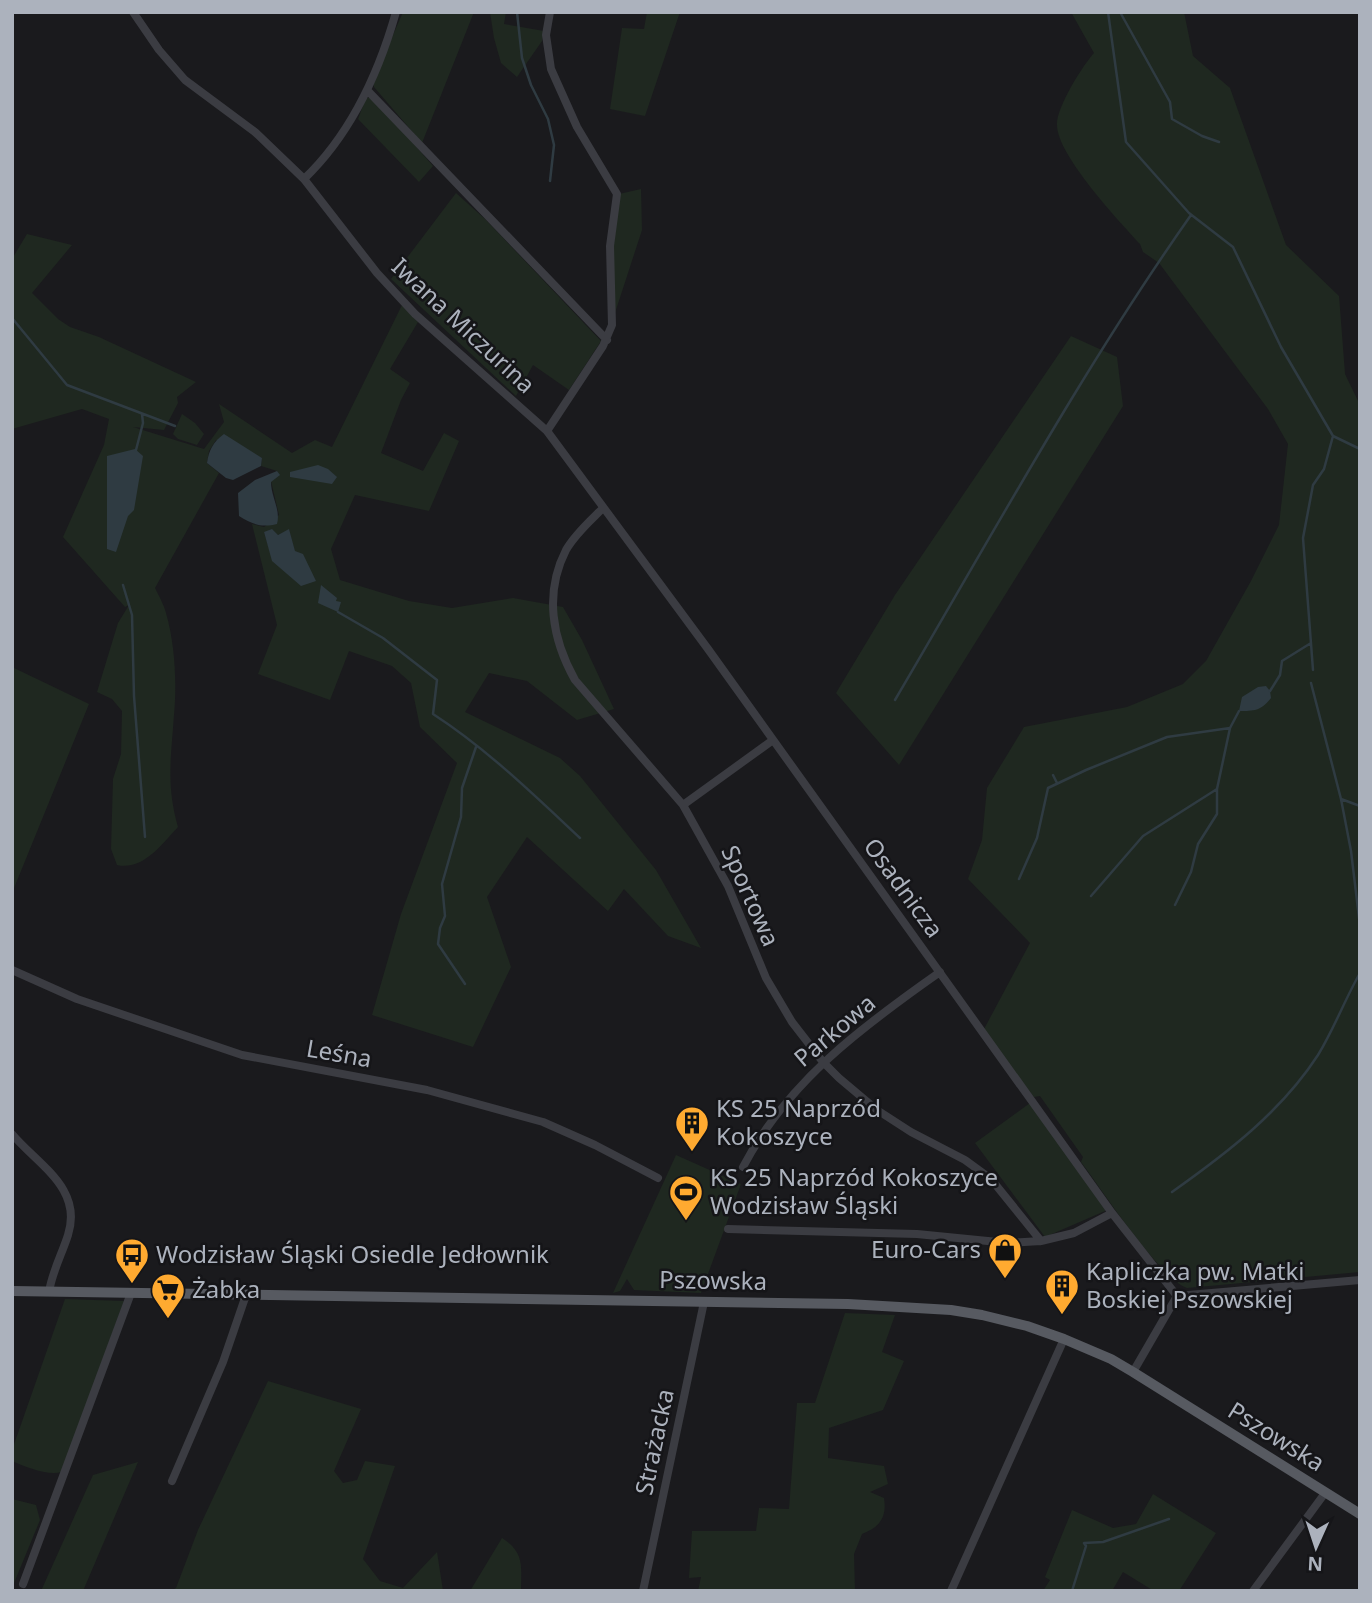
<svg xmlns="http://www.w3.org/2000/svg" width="1372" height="1603" viewBox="0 0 1372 1603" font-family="'Noto Sans',sans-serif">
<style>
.green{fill:#1f2820;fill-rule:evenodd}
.water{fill:#2f3b42}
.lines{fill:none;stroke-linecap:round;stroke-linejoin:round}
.stream{stroke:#2f3b42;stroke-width:2.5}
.minor{stroke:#3b3c42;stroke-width:8}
.major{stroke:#575a61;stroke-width:10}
.labels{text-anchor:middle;stroke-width:5;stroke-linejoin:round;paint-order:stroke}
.street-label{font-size:24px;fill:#acb2bd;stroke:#151518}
.poi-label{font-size:24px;fill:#acb2bd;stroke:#151518;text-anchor:start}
</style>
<rect width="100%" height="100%" fill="#1a1a1d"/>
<!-- green -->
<path class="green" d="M403,12H474L422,143L374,87L373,81Z
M490,12H506L504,24L544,31L542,41L517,77L501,63L494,38Z
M647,12H680L645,116L610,109L622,28L644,29Z
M1071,12H1184L1193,56L1230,88L1286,245L1339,296L1345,374L1360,405V1272L1187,1288C1161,1280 1100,1187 1081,1162L1083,1157L1040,1096L1034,1097L983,1031L1030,943L968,879L982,840L987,788L1024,727L1127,707L1183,684L1206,661L1251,581L1279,525L1288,444L1268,409L1159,263L1143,252L1140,244C1119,221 1057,155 1057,125C1056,108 1083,65 1094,53Z
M373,97L433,166L419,182L358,119L366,98Z
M641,189L642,230L614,316L613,253L619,194Z
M456,193L486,220L601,341L569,390L533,365L516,396L391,279Z
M27,234L72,245L32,293L58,319L70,327L99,337L196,382L177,397L178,403L164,430L133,427L204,449L224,422L219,404L292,453L315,440L332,447L402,305L418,322L390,369L410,383L401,400L381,453L423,471L444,433L459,441L429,511L355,495L331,549L340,580L409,601L452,608L513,598L563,607L582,640L614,709L577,720L527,681L489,673L465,712L560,758L580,776L656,870L701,948L668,936L624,889L608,911L527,837L487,897L511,967L473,1047L372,1015L401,914L457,763L420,727L411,683L392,666L349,651L330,700L258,674L277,625L252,524L264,527L279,515L271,481L279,475L277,471L261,466L262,458L216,440L209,451L207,463L219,473L155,588C159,596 164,605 166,613C175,644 177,683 174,715C171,758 166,785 178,827C162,844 143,871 117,865L111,849L113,779L121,754L122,711L112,699L97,692L118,623L129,605L125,607L63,537L104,445L109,419L82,409L12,429V259ZM289,530L295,552L273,561L264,532L278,535Z
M1071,336L1117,357L1123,406L899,765L836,693L895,595Z
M182,414L195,423L204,434L197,445L178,439L173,434Z
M12,667L89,704L12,893Z
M1030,1103L1105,1207V1211L1045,1237L975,1143Z
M676,1155L741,1184L701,1293L634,1290L627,1279L620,1291L613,1293Z
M65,1299L124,1301L62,1472C47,1476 26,1467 12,1461V1450Z
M845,1313L895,1315L882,1352L904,1361L883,1410L829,1428L828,1458L884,1466L888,1484L870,1492L884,1498C887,1517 880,1527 862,1534L854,1554L855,1591H698L701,1577L689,1578L692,1531H756L759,1508L789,1509L797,1403H815Z
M268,1381L361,1409L334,1471L343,1483L357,1480L365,1461L395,1466L363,1559L380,1581L403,1588L437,1552L443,1591H170L176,1588L198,1530Z
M138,1462L83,1591H41L93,1475Z
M1153,1494L1216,1533L1179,1591H1154L1123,1572L1112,1591H1043L1050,1580L1045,1577L1072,1510L1113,1528L1136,1524Z
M12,1499L36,1505L40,1520L12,1588Z
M502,1538C525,1553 521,1566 521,1591H470Z"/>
<!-- water -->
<path class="water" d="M224,434L262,458L261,466L233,480L226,478L207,463C209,450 213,442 224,434Z
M135,449L143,456L134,510L128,516L116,552L107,549V456Z
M318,465L328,469L337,477L332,484L290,477V472Z
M277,471L280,475L271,482C271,497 281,510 277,524C261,528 252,524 239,516L238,493L255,480Z
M272,529L278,535L289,529L295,551L303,554L316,581L301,586L272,561L264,532Z
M321,585L337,598L336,601L341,602L338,612L318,603Z
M1266,686L1270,691L1271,698C1261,711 1254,711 1239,711L1242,697L1258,687Z"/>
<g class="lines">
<!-- stream -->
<path class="stream" d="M517,12L522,58L531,85L548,119L554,145L550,181
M1108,12L1126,142L1189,213L1233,247L1281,347L1333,436L1360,449
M1120,12L1170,102L1172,119L1202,136L1219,142
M12,318L67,385L175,426
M136,450L143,423L142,414
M123,585L132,615L134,696L145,837
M338,612L383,638L437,680L433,714C487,749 533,794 580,838
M1313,670L1303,538L1313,485L1324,469L1333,436
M1311,683L1341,799L1360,806
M1270,691L1280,675L1282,661L1311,643
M895,700C991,537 1082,370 1191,215
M1053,775L1057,783
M1341,799L1351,851L1360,926
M1019,879L1037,838L1048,788L1086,770L1167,737L1230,728L1239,711
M1091,896L1143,836L1217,789L1230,728
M1175,905L1191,872L1198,844L1217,814V789
M465,984L438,944L440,928L445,916L442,884L461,817L462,788L476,747
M1172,1192C1227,1153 1281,1112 1318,1055C1334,1029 1345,999 1360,973
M1072,1591L1086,1546L1084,1543L1103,1542L1169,1519"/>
<!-- minor -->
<path class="minor" d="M133,12L159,50L185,80L255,132L304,179L377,273L415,314L547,431L708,649L1112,1213L1177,1296
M367,90L607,340
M304,179C350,135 379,72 396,12
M547,431L603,346L612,325L610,246L617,194L577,127L551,69L546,35L550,12
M602,509C590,521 575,534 566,550C544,593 552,639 575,680L683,805L728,886L766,978L792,1022L823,1062L839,1078L877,1110L911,1132L965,1160L991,1179L1041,1241
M683,805L773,740
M12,970L77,999L242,1055L427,1090L543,1122L595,1145L658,1178
M12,1134C38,1165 83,1188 68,1235C62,1254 52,1272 49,1292
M743,1167C787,1082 863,1026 940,972
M728,1229L917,1234L1008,1243L1041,1241L1074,1233L1112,1213
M1177,1296L1360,1280
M1133,1372L1177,1296
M172,1481L223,1362L246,1295
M23,1584L131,1293
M643,1591L704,1302
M951,1591L1064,1339
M1253,1591L1325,1493"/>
<!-- major -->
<path class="major" d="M12,1291L848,1304L951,1310L982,1315L1027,1326L1064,1339L1111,1359L1133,1372L1360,1514"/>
</g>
<!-- icons -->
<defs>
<g id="building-pin" transform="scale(1.75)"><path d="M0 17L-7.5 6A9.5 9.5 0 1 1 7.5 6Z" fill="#ffaa30" stroke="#151518"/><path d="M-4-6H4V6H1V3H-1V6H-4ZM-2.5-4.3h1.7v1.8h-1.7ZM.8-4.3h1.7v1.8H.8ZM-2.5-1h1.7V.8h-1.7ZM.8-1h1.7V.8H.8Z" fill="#111"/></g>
<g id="stadium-pin" transform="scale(1.75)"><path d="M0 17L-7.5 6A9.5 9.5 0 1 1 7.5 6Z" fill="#ffaa30" stroke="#151518"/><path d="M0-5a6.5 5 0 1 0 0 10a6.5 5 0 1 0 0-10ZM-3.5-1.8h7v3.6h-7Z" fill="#111"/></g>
<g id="shop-pin" transform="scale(1.75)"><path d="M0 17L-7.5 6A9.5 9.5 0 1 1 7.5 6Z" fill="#ffaa30" stroke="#151518"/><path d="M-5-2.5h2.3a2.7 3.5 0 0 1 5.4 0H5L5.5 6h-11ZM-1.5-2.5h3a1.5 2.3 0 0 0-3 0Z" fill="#111"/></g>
<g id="bus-pin" transform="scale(1.75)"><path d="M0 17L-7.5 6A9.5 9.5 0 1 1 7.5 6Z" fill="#ffaa30" stroke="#151518"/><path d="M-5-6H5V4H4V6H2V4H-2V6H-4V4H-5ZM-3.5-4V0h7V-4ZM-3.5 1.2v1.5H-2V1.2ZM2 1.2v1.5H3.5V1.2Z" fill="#111"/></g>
<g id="supermarket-pin" transform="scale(1.75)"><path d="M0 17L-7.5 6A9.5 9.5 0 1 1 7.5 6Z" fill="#ffaa30" stroke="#151518"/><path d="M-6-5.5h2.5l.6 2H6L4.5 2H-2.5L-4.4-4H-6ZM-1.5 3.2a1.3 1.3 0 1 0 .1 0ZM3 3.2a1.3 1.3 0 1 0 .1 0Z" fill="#111"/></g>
</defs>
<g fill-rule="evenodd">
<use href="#building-pin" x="692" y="1123"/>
<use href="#stadium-pin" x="686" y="1192"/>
<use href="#shop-pin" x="1005" y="1250"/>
<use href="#bus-pin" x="132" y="1255"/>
<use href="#building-pin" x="1062" y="1286"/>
<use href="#supermarket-pin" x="168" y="1290"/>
</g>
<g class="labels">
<!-- street labels -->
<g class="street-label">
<text transform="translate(463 326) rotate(43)" y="8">Iwana Miczurina</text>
<text transform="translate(903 888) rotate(54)" y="8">Osadnicza</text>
<text transform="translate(750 896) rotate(66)" y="8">Sportowa</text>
<text transform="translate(835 1031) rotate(-40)" y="8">Parkowa</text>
<text transform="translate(339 1054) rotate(10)" y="8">Leśna</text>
<text transform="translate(713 1281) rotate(1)" y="8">Pszowska</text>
<text transform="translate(1276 1437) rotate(32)" y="8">Pszowska</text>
<text transform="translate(655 1442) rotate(-78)" y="8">Strażacka</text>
</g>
<!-- poi labels -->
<g class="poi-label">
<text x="716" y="1117">KS 25 Naprzód<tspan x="716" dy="28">Kokoszyce</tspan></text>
<text x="710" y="1186">KS 25 Naprzód Kokoszyce<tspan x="710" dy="28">Wodzisław Śląski</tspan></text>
<text x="981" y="1258" text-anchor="end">Euro-Cars</text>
<text x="156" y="1263">Wodzisław Śląski Osiedle Jedłownik</text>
<text x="1086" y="1280">Kapliczka pw. Matki<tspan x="1086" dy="28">Boskiej Pszowskiej</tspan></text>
<text x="192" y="1298">Żabka</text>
</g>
</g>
<!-- border -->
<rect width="1372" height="1603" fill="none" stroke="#acb2bd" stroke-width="28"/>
<!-- north arrow -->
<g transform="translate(1316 1547) rotate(183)" stroke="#151518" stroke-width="5" paint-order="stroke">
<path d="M0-5L12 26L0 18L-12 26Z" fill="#acb2bd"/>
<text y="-10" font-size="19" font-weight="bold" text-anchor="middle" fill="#acb2bd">N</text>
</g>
</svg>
